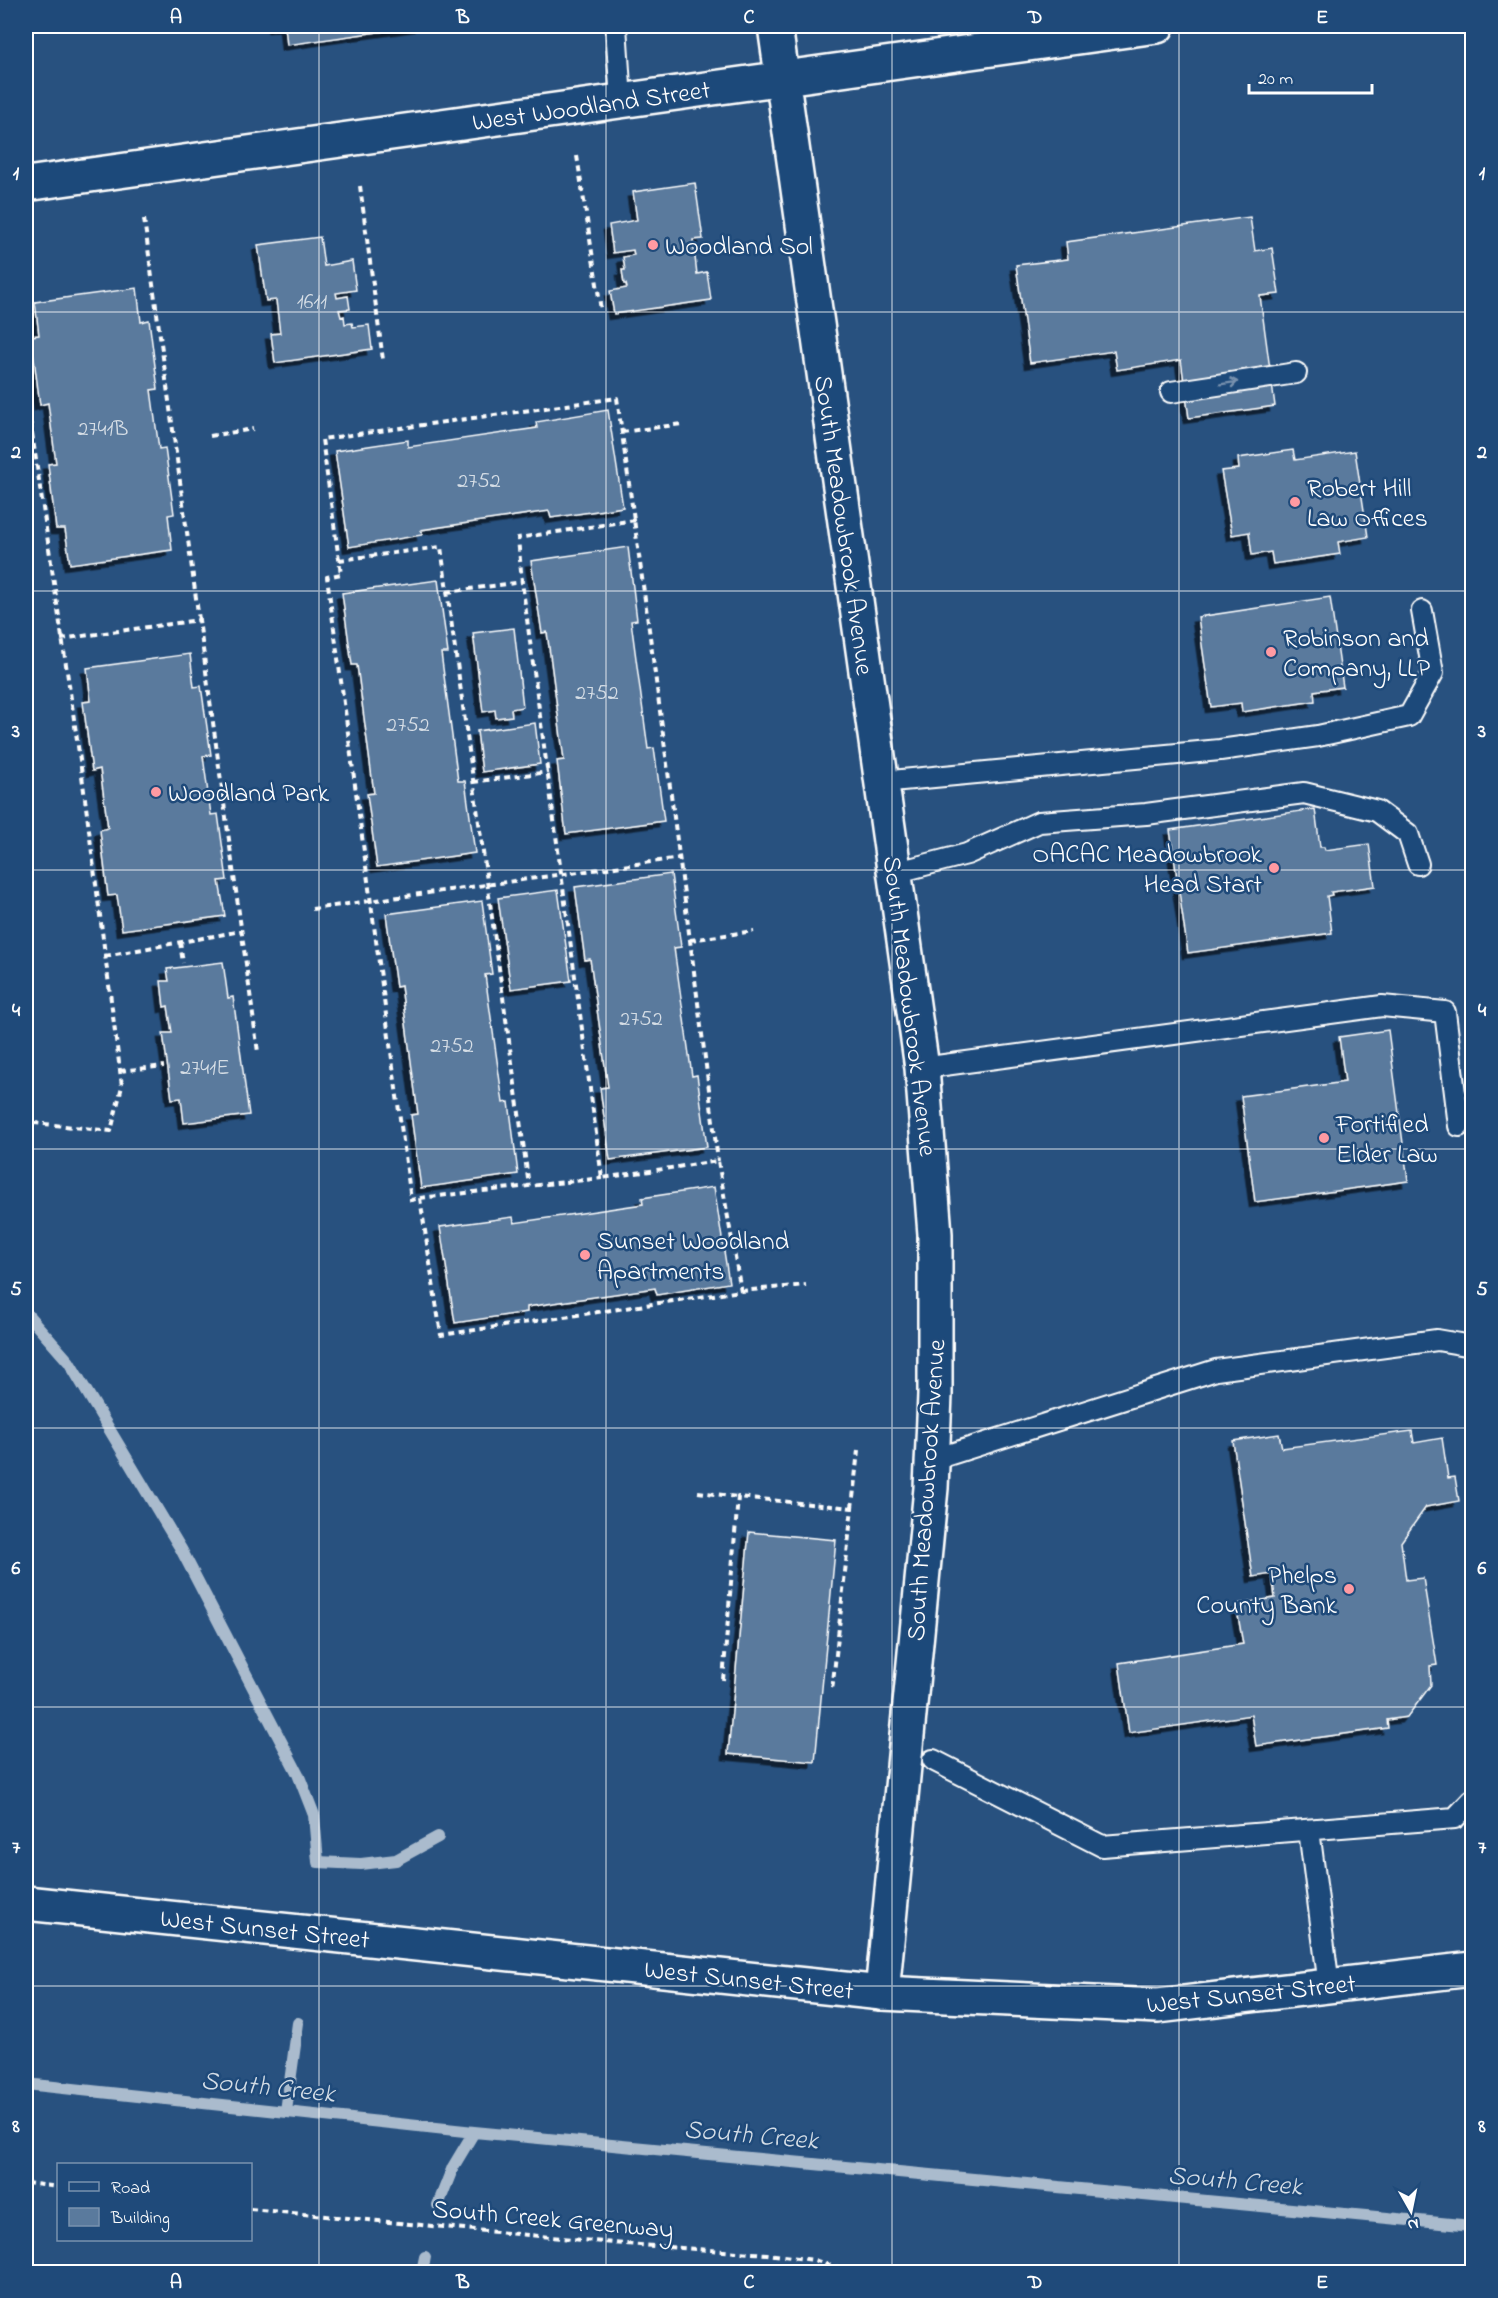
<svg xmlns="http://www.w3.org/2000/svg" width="1498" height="2298" viewBox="0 0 1498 2298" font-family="'Indie Flower',sans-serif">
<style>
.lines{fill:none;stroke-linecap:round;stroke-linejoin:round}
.stream{stroke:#aabbcd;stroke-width:12}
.building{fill:#5a7a9d;stroke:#fff;stroke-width:1.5;filter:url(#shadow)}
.service-casing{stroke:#fff;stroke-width:24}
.minor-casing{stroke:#fff;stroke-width:38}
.secondary-casing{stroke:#fff;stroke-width:38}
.path{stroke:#fff;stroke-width:4;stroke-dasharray:6 4.5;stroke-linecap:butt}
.service{stroke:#1f4a7a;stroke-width:20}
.minor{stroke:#1f4a7a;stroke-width:33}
.secondary{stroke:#1f4a7a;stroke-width:33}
.oneway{stroke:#7992af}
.grid{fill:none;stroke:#fff;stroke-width:1.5;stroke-opacity:0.55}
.poi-dot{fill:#ff9aa2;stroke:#1f4a7a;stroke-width:2}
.labels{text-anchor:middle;stroke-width:5;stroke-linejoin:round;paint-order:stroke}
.number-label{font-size:22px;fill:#d6dee6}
.street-label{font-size:26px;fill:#fff;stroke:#1f4a7a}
.poi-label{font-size:26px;fill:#fff;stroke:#1f4a7a;text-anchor:start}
.water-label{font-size:27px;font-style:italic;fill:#d4dde6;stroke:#1f4a7a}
.neatline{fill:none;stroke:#fff;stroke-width:2}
.grid-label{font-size:20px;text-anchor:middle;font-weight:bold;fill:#fff}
</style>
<defs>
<filter id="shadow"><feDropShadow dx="-5.5" dy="5.5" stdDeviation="0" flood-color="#0009"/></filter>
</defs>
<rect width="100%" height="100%" fill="#28517f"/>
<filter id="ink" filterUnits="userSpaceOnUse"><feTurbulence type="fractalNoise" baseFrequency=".0167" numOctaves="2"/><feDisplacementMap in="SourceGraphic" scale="12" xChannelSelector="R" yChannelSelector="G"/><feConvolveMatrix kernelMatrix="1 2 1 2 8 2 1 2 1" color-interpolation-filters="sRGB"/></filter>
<g filter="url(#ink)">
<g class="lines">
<!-- stream -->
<path class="stream" d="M26,1313L69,1362L181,1549L298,1774L314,1815L318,1862L361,1864L396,1860L438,1837
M26,2084L474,2132L1472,2226
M286,2111L298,2023
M438,2205L453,2167L474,2132
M422,2272L425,2257"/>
</g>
<!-- building -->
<path class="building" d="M273,26H420L287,45L285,26L274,27Z
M695,183L703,239L693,240L697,274L707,272L711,300L614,314L610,291L627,288L626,284H624L622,270H625L623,257L634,255L633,250L613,253L609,225L637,220L633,192Z
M1250,217L1255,251L1272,248L1279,294L1260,296L1275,406L1189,418L1181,360L1117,370L1114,351L1030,363L1016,265L1068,259L1066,242Z
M320,237L324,266L352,261L356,290L336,293L337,298L348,296L350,309L339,310L341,317L344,316L345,324L352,323L353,327L369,325L372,349L275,363L271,334L280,333L276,300L266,301L258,245Z
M137,288L141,322L149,320L158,389L151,390L159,449L165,448L174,514L168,515L172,550L70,564L65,529H56L48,464L56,463L48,403L40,405L31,336L39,335L35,302Z
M608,410L623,507L551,518L549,511L421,530L422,535L349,547L335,451L408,440V447L537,428L536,422Z
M1293,450L1295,460L1355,451L1368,537L1338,542L1340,554L1273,564L1271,552L1252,555L1249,532L1232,535L1221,471L1239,469L1238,458Z
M628,547L637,620L631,621L648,749L654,748L664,821L566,834L557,761L564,760L547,632L542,633L531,561Z
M438,580L448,653H441L458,781H465L475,853L377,867L367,794L374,793L357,665H352L342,593Z
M1330,597L1343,687L1314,691L1315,701L1242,712L1241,703L1211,707L1198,617Z
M514,628L523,707L511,709L512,716L496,718L495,710L483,712L473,633Z
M190,654L194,687L201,686L211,755L203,756L211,815L218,814L227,880L219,881L225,916L122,930L117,895L108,896L100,830L108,828L100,769L92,771L83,702L91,701L87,668Z
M535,723L540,764L482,772L477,731Z
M1315,809L1320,847H1324L1325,850L1369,844L1375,886L1331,892L1332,895L1327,896L1332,933L1188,953L1170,830Z
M671,874L681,947L674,948L692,1076L697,1075L707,1147L610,1160L600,1088L608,1087L590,959L585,960L575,887Z
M558,890L571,981L511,989L498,898Z
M482,901L492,974L485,975L503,1103L509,1102L518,1174L421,1188L411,1115L418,1114L401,986L396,987L386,914Z
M223,962L228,998L233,997L249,1115L184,1123L181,1098L172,1099L163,1033H172L168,1006L164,1007L161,981H169L167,969Z
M1388,1030L1408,1181L1255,1202L1241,1096L1345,1082L1339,1037Z
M714,1187L729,1283L657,1295L655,1288L527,1307V1312L455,1323L440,1227L513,1217L514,1223L643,1204L642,1198Z
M1412,1431L1414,1443L1442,1438L1448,1478L1455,1477L1459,1501L1426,1507L1401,1542L1406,1580L1423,1578L1437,1665L1430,1666L1431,1685L1407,1717L1387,1720L1388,1728L1256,1746L1251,1715L1129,1733L1119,1663L1243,1644L1236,1604L1275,1598L1272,1574L1253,1577L1233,1441L1279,1434L1282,1448Z
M749,1532L836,1540L815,1762L728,1754Z"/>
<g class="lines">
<!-- service casing -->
<g class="service-casing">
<path id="service" d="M616,26L621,101
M1171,392L1296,373
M881,782L1220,750L1318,736L1409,716L1433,673L1422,611
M894,873L967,854L1039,822L1146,814L1304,793L1377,811L1408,834L1418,864
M922,1068L1382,1006L1445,1012L1459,1126
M932,1460L1216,1370L1437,1340L1472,1346
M933,1760L1102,1846L1455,1818L1472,1800
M1309,1830L1329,1986"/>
</g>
<!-- minor casing -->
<g class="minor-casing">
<path id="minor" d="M775,26L922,1068L935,1234V1395L931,1488L882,1993
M26,184L1157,26"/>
</g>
<!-- secondary casing -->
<g class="secondary-casing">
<path id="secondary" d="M26,1903L882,1993L1158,2006L1472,1969"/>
</g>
<!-- path -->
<path class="path" d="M577,156L601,310
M360,186L383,360
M144,219L199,620
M26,392L80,760L122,1086L111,1131L26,1122
M622,432L682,424
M210,436L253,429
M635,520L518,538L522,582L602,1178L718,1161L741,1291L441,1335L420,1198L411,1200L327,577L341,574L322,439L617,398C653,652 686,906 718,1161
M339,560L441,547L529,1186
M447,592L522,582
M61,639L199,620L258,1052
M473,782L548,772
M312,909L680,858
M690,940L754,931
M180,942L183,963
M105,956L241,931
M120,1071L164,1066
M420,1198L602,1178
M741,1291L806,1285
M698,1492L738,1497
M852,1508L858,1450
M723,1680L738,1497L852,1508L832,1691
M26,2183L58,2187
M250,2209L625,2244L767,2254L814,2260L851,2272"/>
<!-- service -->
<use href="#service" class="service"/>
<!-- minor -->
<use href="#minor" class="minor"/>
<!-- secondary -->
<use href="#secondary" class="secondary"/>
</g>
<!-- one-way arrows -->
<defs><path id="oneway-shaft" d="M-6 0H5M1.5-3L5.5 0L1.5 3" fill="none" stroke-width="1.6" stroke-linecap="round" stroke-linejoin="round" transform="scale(1.5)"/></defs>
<use class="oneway" href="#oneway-shaft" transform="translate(1229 383) rotate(-9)"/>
</g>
<!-- grid -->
<path class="grid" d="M319,26V2272M606,26V2272M892,26V2272M1179,26V2272M26,312H1472M26,591H1472M26,870H1472M26,1149H1472M26,1428H1472M26,1707H1472M26,1986H1472"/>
<!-- markers -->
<g class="poi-dot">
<circle cx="653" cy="245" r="6"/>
<circle cx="1295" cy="502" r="6"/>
<circle cx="1271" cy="652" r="6"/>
<circle cx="156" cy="792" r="6"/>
<circle cx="1274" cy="868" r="6"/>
<circle cx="1324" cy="1138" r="6"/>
<circle cx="585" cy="1255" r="6"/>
<circle cx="1349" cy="1589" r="6"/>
</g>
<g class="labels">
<!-- number labels -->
<g class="number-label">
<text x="312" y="308">1611</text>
<text x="103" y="435">2741B</text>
<text x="479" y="487">2752</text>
<text x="597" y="699">2752</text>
<text x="408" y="731">2752</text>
<text x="641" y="1025">2752</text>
<text x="452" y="1052">2752</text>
<text x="205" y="1074">2741E</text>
</g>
<!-- street labels -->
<g class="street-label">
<text transform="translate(591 105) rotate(-8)" y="9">West Woodland Street</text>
<text transform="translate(845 525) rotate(82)" y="9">South Meadowbrook Avenue</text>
<text transform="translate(911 1006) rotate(83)" y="9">South Meadowbrook Avenue</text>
<text transform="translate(925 1490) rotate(-86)" y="9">South Meadowbrook Avenue</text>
<text transform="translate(265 1928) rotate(6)" y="9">West Sunset Street</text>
<text transform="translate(749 1979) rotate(6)" y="9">West Sunset Street</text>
<text transform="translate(1251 1993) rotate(-6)" y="9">West Sunset Street</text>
<text transform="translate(553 2218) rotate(5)" y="9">South Creek Greenway</text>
</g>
<!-- poi labels -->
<g class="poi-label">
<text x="665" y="254">Woodland Sol</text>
<text x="1307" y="496">Robert Hill<tspan x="1307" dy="30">Law Offices</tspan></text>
<text x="1283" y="646">Robinson and<tspan x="1283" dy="30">Company, LLP</tspan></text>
<text x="168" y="801">Woodland Park</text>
<text x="1262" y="862" text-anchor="end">OACAC Meadowbrook<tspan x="1262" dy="30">Head Start</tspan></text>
<text x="1336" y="1132">Fortified<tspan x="1336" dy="30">Elder Law</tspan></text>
<text x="597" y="1249">Sunset Woodland<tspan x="597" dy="30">Apartments</tspan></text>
<text x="1337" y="1583" text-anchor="end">Phelps<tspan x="1337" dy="30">County Bank</tspan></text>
</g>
<!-- water labels -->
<g class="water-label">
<text transform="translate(268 2086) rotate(6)" y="9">South Creek</text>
<text transform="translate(751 2134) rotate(5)" y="9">South Creek</text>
<text transform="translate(1235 2180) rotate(5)" y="9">South Creek</text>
</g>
</g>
<!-- margin -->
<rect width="1498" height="2298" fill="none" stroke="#1f4a7a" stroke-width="66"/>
<!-- legend -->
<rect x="57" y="2163" width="195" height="78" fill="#1f4a7a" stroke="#7992af" stroke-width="1.5"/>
<rect x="69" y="2182" width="30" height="9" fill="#1f4a7a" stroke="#7992af" stroke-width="1.5"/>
<text x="111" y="2193" font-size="18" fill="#ffffff">Road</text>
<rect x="69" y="2208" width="30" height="18" fill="#5a7a9d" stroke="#7992af" stroke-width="1.5"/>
<text x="111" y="2223" font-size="18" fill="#ffffff">Building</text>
<!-- north arrow -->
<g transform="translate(1411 2211) rotate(171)" stroke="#1f4a7a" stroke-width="4.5" paint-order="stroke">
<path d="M0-4.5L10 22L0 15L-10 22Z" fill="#ffffff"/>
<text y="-9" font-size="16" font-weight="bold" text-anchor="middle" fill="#ffffff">N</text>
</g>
<!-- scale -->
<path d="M1249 84v9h123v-9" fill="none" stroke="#ffffff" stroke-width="3"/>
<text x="1258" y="84" font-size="18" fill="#ffffff" stroke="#1f4a7a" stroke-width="4.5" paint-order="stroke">20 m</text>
<rect x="33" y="33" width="1432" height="2232" class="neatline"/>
<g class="grid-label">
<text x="176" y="23">A</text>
<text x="463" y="23">B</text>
<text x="749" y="23">C</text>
<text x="1035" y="23">D</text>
<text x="1322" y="23">E</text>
<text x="16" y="179">1</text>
<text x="1482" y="179">1</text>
<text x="16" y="458">2</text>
<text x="1482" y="458">2</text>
<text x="16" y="737">3</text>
<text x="1482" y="737">3</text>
<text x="16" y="1016">4</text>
<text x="1482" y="1016">4</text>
<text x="16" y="1295">5</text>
<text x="1482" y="1295">5</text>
<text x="16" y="1574">6</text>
<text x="1482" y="1574">6</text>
<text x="16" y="1853">7</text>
<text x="1482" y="1853">7</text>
<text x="16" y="2132">8</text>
<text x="1482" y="2132">8</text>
<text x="176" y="2288">A</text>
<text x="463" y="2288">B</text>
<text x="749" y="2288">C</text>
<text x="1035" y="2288">D</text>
<text x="1322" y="2288">E</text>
</g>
</svg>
